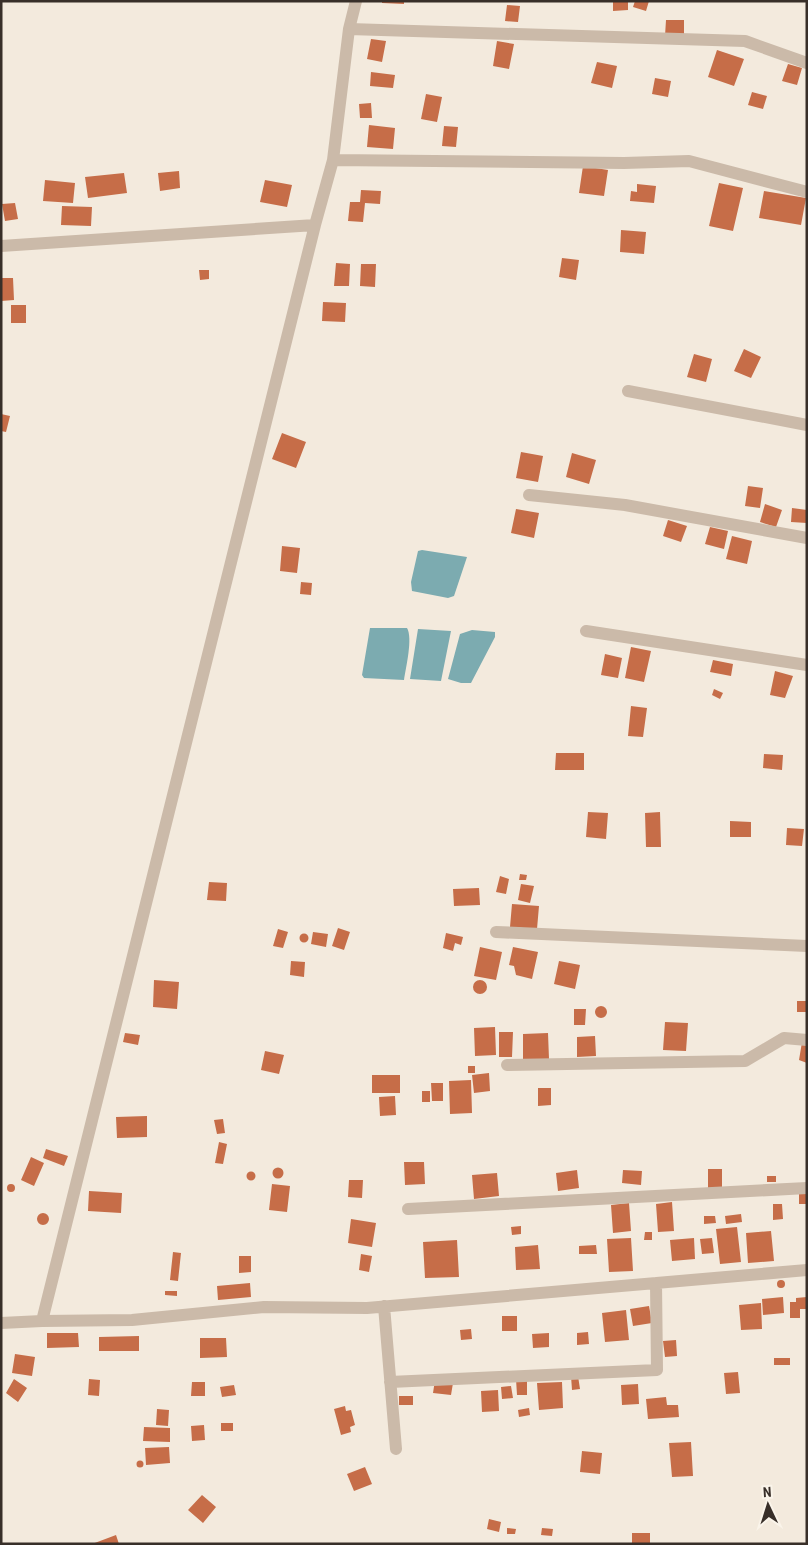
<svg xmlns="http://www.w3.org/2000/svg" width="808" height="1545" viewBox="0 0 808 1545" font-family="'Roboto Condensed',sans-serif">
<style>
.water{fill:#7cabb0}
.building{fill:#c66d48}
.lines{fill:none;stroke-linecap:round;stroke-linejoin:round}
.minor{stroke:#cbbaa9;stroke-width:12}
</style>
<rect width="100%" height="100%" fill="#f3eadd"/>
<!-- water -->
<path class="water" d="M422,550L467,557L454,596L448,598L412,591L411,582L418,551Z
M370,628H407C413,638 406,667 404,680L364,678L362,675Z
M418,629L451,631L441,681L410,679Z
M472,630L495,632V637L471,683H461L448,679L460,634Z"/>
<!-- building -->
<path class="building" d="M382,1H404V4L382,3Z
M613,1H628V10L613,11Z
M635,1H649L646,11L633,7Z
M507,5L520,6L518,22L505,21Z
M666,20H684V36H665Z
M371,39L386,41L382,62L367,59Z
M497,41L514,44L509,69L493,66Z
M717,50L744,59L734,86L708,77Z
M597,62L617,66L612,88L591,83Z
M788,64L802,68L797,85L782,81Z
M371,72L395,75L393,88L370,86Z
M655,78L671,81L668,97L652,94Z
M752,92L767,96L763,109L748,105Z
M426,94L442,97L437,122L421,119Z
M371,103L372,118H360L359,104Z
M369,125L395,128L393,149L367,147Z
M444,126L458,127L456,147L442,146Z
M583,166L608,170L604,196L579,193Z
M179,171L180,188L160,191L158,173Z
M124,173L127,193L88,198L85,177Z
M45,180L75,183L73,203L43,201Z
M265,180L292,185L287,207L260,202Z
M719,183L743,188L733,231L709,226Z
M637,184L656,186L654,203L630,201L631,191L637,192Z
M361,190L381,191L380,204L365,203L363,222L348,221L350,202H360Z
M764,191L806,198L801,225L759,218Z
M15,203L18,219L5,221L2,204Z
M62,206L92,207L91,226L61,225Z
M621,230L646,232L644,254L620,252Z
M562,258L579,260L576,280L559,277Z
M336,263L350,264L349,286H334Z
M361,264H376L375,287L360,286Z
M199,270H209V279L200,280Z
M1,278H13L14,300L1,301Z
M323,302L346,303L345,322L322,321Z
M11,305H26V323H11Z
M744,349L761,357L751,378L734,371Z
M694,354L712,359L706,382L687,377Z
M1,414L10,416L6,432L1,431Z
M282,433L306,442L296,468L272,459Z
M521,452L543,456L538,482L516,478Z
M572,453L596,460L589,484L566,477Z
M748,486L763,488L760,508L745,506Z
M765,504L782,510L776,527L760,522Z
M792,508L807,510V523L791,522Z
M516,509L539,513L534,538L511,533Z
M668,520L687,526L681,542L663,536Z
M710,527L728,531L724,549L705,544Z
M732,536L752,541L747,564L726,559Z
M282,546L300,548L297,573L280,571Z
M301,582L312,583L311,595L300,594Z
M631,647L651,651L644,682L625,678Z
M605,654L622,658L618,678L601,675Z
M713,660L733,664L731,676L710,672Z
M775,671L793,676L785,698L770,695Z
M714,689L723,693L720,699L712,695Z
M631,706L647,708L643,737L628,736Z
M556,753H584V770H555Z
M764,754L783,755L782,770L763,768Z
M588,812L608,813L606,839L586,837Z
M660,812L661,847H646L645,813Z
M730,821L751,822V837H730Z
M787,828L804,829L802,846L786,845Z
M520,874L527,875L526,880H519Z
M500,876L509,879L506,894L496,892Z
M209,882L227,883L226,901L207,900Z
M521,884L534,886L530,903L518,900Z
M479,888L480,905L454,906L453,889Z
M512,904L539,906L537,929L510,927Z
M338,928L350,932L344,950L332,946Z
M278,929L288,932L283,948L273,946Z
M313,932L328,934L326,947L311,944Z
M446,933L463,937L461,945L455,943L453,951L443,948Z
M299.5 938a4.5 4.5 0 1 1 9 0a4.5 4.5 0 1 1-9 0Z
M480,947L502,952L496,980L474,976Z
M513,947L538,952L532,979L516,975L514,966L509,965Z
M291,961L305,962L304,977L290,975Z
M559,961L580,965L575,989L554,984Z
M154,980L179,982L177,1009L153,1007Z
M473 987a7 7 0 1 1 14 0a7 7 0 1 1-14 0Z
M797,1001H807V1012H797Z
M595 1012a6 6 0 1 1 12 0a6 6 0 1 1-12 0Z
M574,1009H586L585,1025H574Z
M665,1022L688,1023L686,1051L663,1050Z
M495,1027L496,1055L475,1056L474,1028Z
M499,1032H513L512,1057H499Z
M125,1033L140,1035L138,1045L123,1042Z
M548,1033L549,1059L523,1060V1034Z
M595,1036L596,1056L577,1057V1037Z
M802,1042L807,1044V1063L799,1060Z
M265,1051L284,1055L279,1074L261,1070Z
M468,1066H475V1073H468Z
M489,1073L490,1091L474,1093L472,1075Z
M372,1075H400V1093H372Z
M471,1080L472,1113L450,1114L449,1081Z
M431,1083H443V1101H432Z
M538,1088H551V1105L538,1106Z
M422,1091H430V1102H422Z
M395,1096L396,1115L380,1116L379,1097Z
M147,1116V1137L117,1138L116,1117Z
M223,1119L225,1133L217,1134L214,1120Z
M219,1142L227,1144L223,1164L215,1163Z
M46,1149L68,1156L64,1166L43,1158Z
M31,1157L44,1163L34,1186L21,1180Z
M404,1162H424L425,1184L405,1185Z
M272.5 1173a5.5 5.5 0 1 1 11 0a5.5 5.5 0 1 1-11 0Z
M708,1169H722V1190H708Z
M577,1170L579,1188L558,1191L556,1173Z
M623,1170L642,1171L641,1185L622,1183Z
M246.5 1176a4.5 4.5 0 1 1 9 0a4.5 4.5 0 1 1-9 0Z
M497,1173L499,1196L474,1199L472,1175Z
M767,1176H776V1182H767Z
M349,1180H363L362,1198L348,1197Z
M272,1184L290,1186L287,1212L269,1210Z
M7 1188a4 4 0 1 1 8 0a4 4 0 1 1-8 0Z
M89,1191L122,1193L121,1213L88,1211Z
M799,1191H807V1204H799Z
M672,1202L674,1231L658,1232L656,1204Z
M629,1203L631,1231L613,1233L611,1205Z
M773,1204H782L783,1219L773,1220Z
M37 1219a6 6 0 1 1 12 0a6 6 0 1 1-12 0Z
M741,1214L742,1222L726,1224L725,1216Z
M704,1216H715L716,1223L704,1224Z
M351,1219L376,1223L372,1247L348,1243Z
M521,1226V1234L512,1235L511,1227Z
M737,1227L741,1262L720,1264L716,1229Z
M771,1231L774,1261L748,1263L746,1233Z
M645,1232H652V1240H644Z
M631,1238L633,1271L609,1272L607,1239Z
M694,1238L695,1259L672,1261L670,1240Z
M712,1238L714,1253L702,1254L700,1239Z
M457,1240L459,1277L425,1278L423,1242Z
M538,1245L540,1269L516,1270L515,1247Z
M596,1245L597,1254H579V1246Z
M173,1252L181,1253L178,1281L170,1280Z
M361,1254L372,1256L369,1272L359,1270Z
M239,1256H251V1272L239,1273Z
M777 1284a4 4 0 1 1 8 0a4 4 0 1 1-8 0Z
M250,1283L251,1297L218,1300L217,1286Z
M165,1291H177V1296L165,1295Z
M783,1297L784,1313L763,1315L762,1299Z
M807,1297V1309H800V1318H790V1302H796V1298Z
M761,1303L762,1329L741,1330L739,1305Z
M649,1306L652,1323L633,1326L630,1309Z
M626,1310L629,1340L605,1342L602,1313Z
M502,1316H517V1331H502Z
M471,1329L472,1339L461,1340L460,1330Z
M588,1332L589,1344L577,1345V1333Z
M47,1333H78L79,1347L47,1348Z
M549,1333V1347L533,1348L532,1334Z
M139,1336V1351H99V1337Z
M200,1338H226L227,1357L200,1358Z
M676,1340L677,1356L665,1357L663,1341Z
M15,1354L35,1357L32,1376L12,1373Z
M774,1358H790V1365H774Z
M738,1372L740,1393L726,1394L724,1373Z
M571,1376H578L580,1389L572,1390Z
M527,1378V1395H517L516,1379Z
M14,1379L27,1388L18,1402L6,1393Z
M89,1379L100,1380L99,1396L88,1395Z
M435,1380L453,1383L451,1395L433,1393Z
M192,1382H205V1396H191Z
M562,1382L563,1408L539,1410L537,1383Z
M638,1384L639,1404L622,1405L621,1385Z
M234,1385L236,1395L222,1397L220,1387Z
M511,1386L513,1398L502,1399L501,1387Z
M498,1390L499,1411L482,1412L481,1391Z
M399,1396H413V1405H399Z
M666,1397L667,1405H678L679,1417L648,1419L646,1399Z
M345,1406L346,1411L351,1410L355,1425L350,1427L351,1432L341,1435L334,1409Z
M529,1408L530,1415L519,1417L518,1410Z
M157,1409L169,1410L168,1426L156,1425Z
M221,1423H233V1431H221Z
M204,1425L205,1440L192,1441L191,1426Z
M144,1427L170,1428V1442L143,1441Z
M691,1442L693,1476L672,1477L669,1443Z
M169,1447L170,1463L146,1465L145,1448Z
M582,1451L602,1453L600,1474L580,1472Z
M136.5 1464a3.5 3.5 0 1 1 7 0a3.5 3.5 0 1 1-7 0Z
M365,1467L372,1484L354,1491L347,1474Z
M202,1495L216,1507L203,1523L188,1510Z
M489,1519L501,1522L499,1532L487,1529Z
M507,1528L516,1529L515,1534H507Z
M542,1528L553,1529L552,1536L541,1535Z
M632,1533H650V1544H632Z
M116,1535L119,1544H92Z"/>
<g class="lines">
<!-- minor -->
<path class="minor" d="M349,29L745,41L807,63
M333,160L624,163L689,161L807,192
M1,246L315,225
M628,391L807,425
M529,495L625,505L807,538
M586,631L807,665
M496,932L807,946
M507,1065L745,1061L784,1038L807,1040
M408,1209L807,1188
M384,1306L396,1449
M42,1321L315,225L333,160L349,29L356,1
M1,1323L42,1321L132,1320L264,1307L367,1308L807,1270
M390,1382L657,1370L656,1283"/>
</g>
<!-- border -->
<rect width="808" height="1545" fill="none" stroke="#382f29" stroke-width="5"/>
<!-- north arrow -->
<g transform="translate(768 1505) rotate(356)" stroke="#faf4ea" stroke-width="4" paint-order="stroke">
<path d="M0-4L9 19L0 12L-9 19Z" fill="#382f29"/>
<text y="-8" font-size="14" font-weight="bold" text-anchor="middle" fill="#382f29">N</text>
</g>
</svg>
